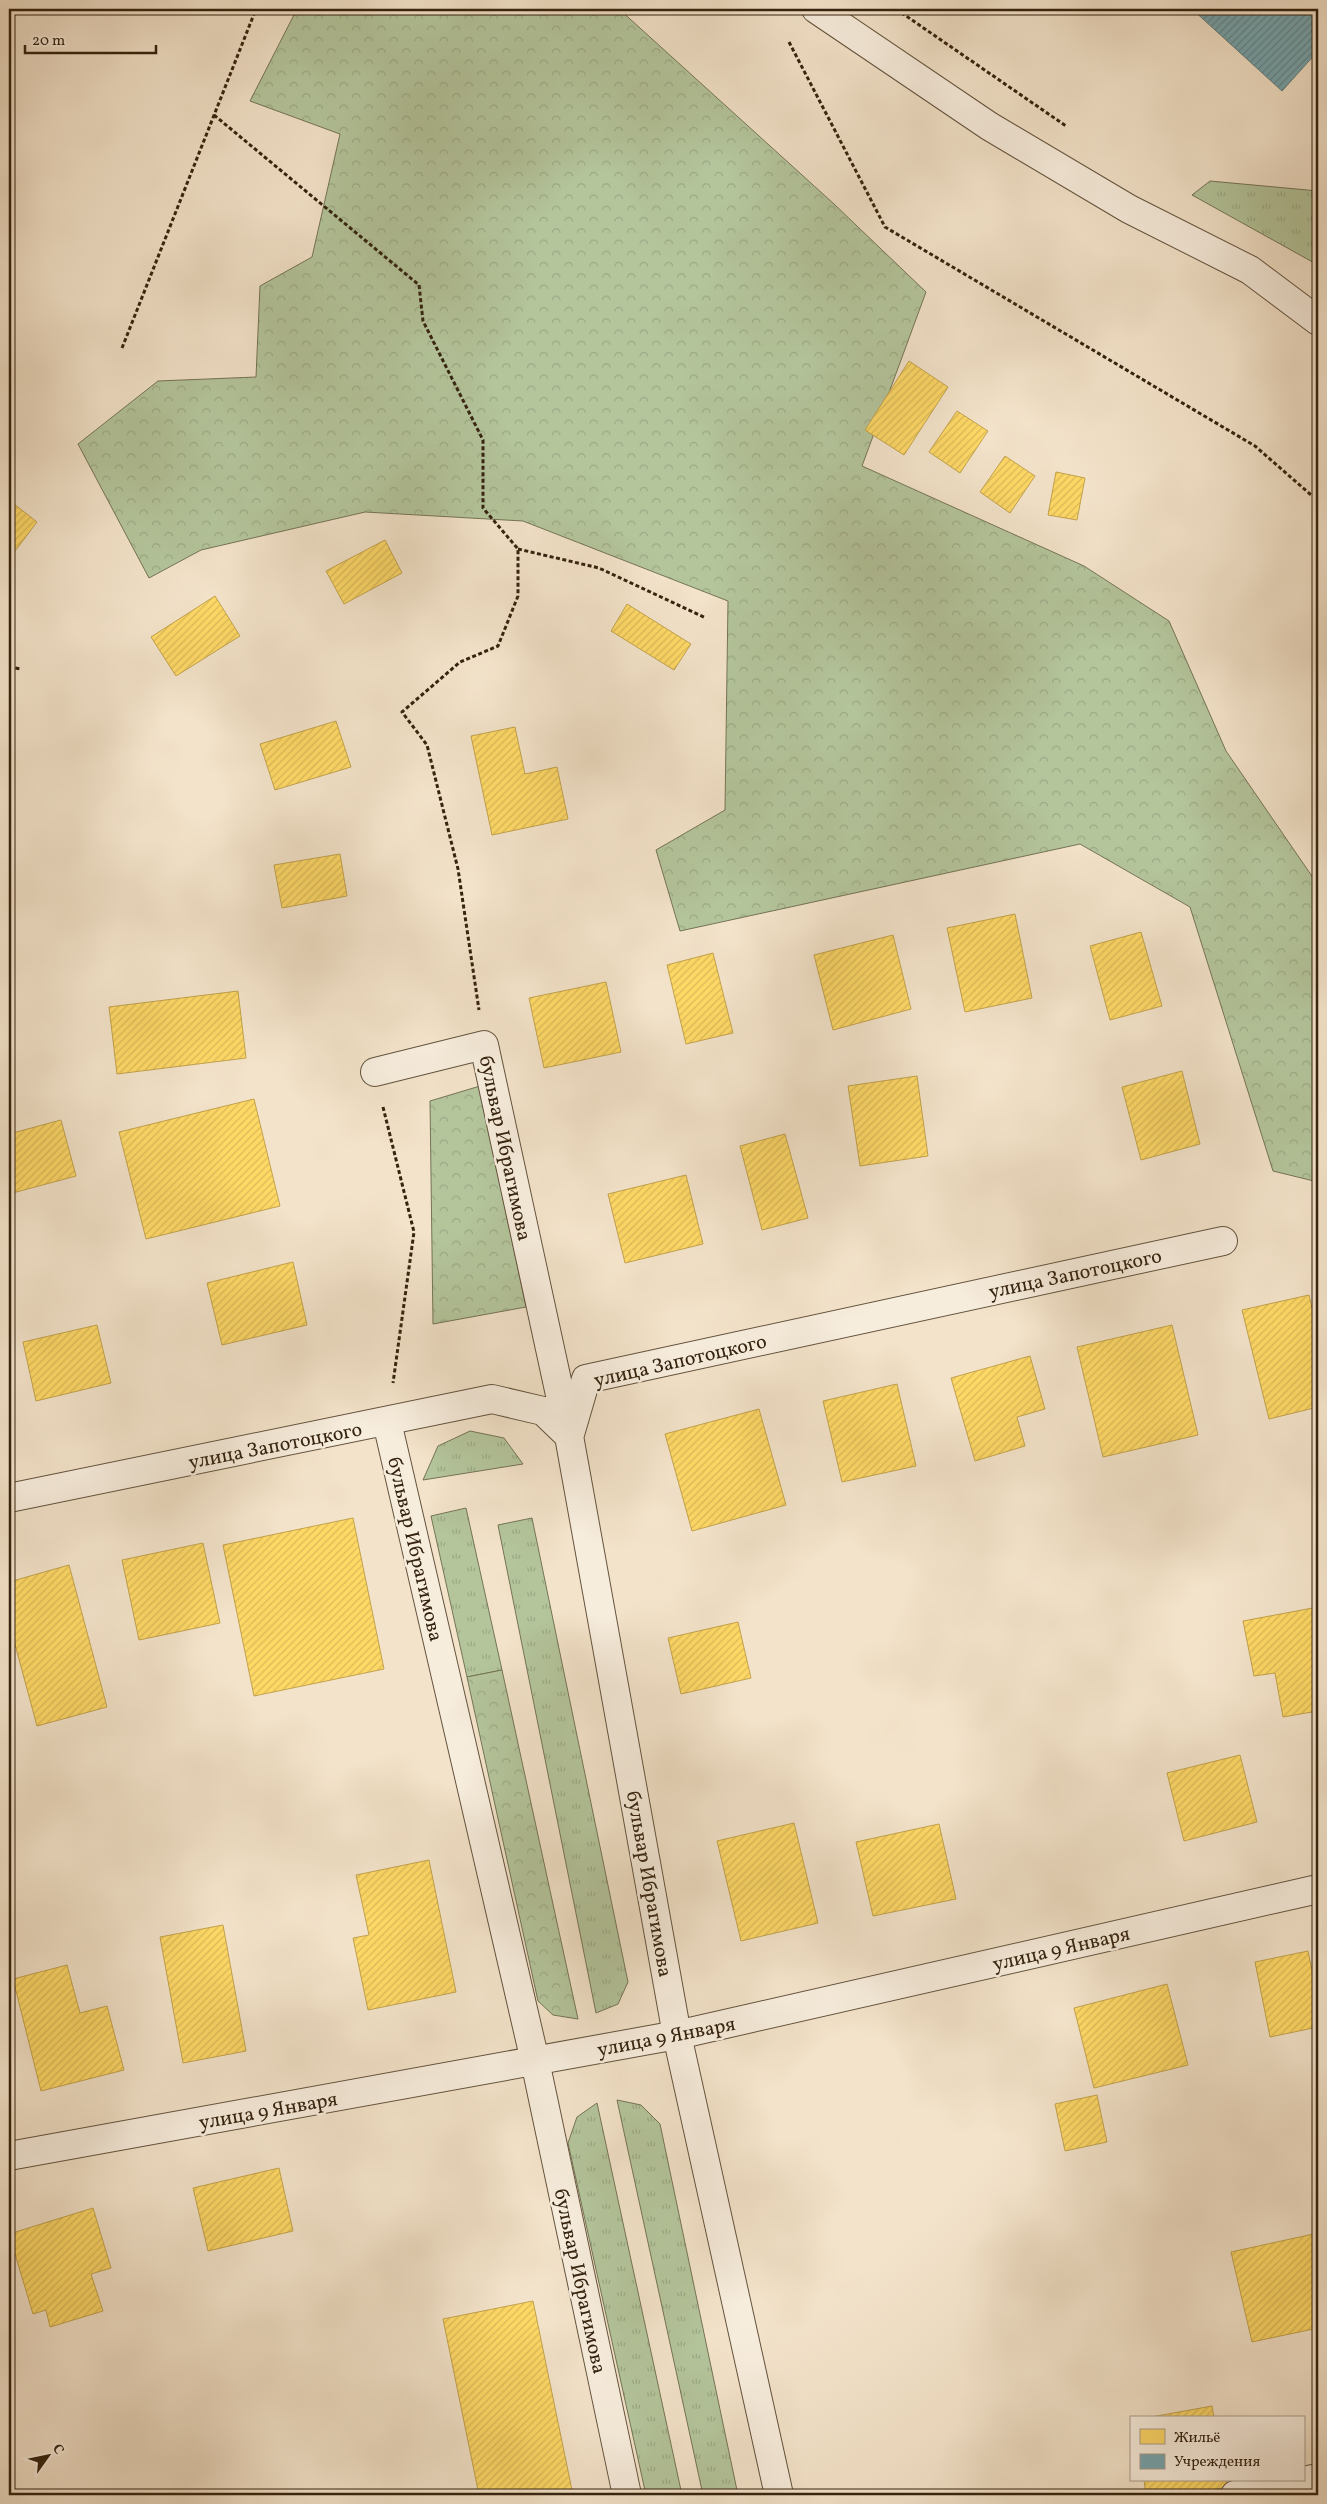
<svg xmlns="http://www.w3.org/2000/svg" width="1327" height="2504" viewBox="0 0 1327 2504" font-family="Vollkorn,serif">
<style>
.grass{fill:url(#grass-tufts);stroke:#747456}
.forest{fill:url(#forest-crowns);stroke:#747456}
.homes{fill:url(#homes-hatch);stroke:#c2a24c}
.public{fill:url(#public-hatch);stroke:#627e7f}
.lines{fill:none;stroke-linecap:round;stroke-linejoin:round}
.minor-casing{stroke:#64533e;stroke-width:30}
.path{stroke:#34230f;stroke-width:3;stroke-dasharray:4 2.5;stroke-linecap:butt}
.minor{stroke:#f7eddd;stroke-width:28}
.labels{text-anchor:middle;stroke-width:5;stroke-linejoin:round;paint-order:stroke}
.street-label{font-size:20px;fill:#34230f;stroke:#f7eddd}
</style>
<defs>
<pattern id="grass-tufts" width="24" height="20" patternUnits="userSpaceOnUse" patternTransform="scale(1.25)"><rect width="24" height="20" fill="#b4c59c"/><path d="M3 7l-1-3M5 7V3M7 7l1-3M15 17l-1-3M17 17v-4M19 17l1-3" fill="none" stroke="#9ba985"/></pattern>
<pattern id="forest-crowns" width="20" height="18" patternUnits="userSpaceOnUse" patternTransform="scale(1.25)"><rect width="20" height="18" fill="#b4c59c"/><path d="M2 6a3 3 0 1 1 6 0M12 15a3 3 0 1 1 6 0" fill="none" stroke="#9ba985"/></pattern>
<pattern id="homes-hatch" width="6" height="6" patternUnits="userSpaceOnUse" patternTransform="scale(1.25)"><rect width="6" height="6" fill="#ffd966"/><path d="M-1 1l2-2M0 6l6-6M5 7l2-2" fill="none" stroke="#dbba57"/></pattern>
<pattern id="public-hatch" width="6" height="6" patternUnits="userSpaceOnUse" patternTransform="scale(1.25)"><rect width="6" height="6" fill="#76a5af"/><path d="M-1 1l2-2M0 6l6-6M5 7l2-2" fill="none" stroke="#62868d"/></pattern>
</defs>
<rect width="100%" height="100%" fill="#f3e3ca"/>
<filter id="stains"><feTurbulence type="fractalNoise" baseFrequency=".004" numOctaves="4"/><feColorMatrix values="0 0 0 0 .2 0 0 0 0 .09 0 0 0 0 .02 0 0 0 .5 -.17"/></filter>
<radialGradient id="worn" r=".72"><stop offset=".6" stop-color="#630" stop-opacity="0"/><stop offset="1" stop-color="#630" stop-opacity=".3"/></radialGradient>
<!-- grass -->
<path class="grass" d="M1210,181L1318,191V265L1192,195Z
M470,1431L504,1438L523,1464L423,1480L438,1446Z
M466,1508L502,1670L467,1677L431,1516Z
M532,1518L628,1982L618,2004L596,2013L498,1525Z
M617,2100L641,2105L660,2124L738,2495H703Z
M597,2103L682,2495H646L568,2143L577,2117Z"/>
<!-- forest -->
<path class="forest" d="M297,9H619L834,204L926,292L862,466L1084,566L1169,621L1226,751L1318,885V1182L1273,1171L1190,907L1080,844L680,931L656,850L725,810L728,601L523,521L365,512L201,550L149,578L78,444L158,381L256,377L260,286L312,257L340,134L250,101Z
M480,1086L526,1307L433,1324L430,1101Z
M502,1670L578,2019L553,2015L538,2001L467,1677Z"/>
<!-- homes -->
<path class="homes" d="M909,361L948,387L904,455L865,430Z
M957,411L988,431L960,473L929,452Z
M1005,456L1035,476L1010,513L980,492Z
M1056,472L1085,478L1077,520L1048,515Z
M9,500L37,522L9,559Z
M385,540L402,573L344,604L326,571Z
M215,596L240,636L176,676L151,637Z
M627,604L691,644L674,670L611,631Z
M336,721L351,767L275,790L260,744Z
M515,727L525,774L557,767L568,819L492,835L471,736Z
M340,854L347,896L282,908L274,865Z
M1015,914L1032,998L965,1012L947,928Z
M1141,932L1162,1006L1110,1020L1090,946Z
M893,935L911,1009L833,1030L814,955Z
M713,953L733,1033L686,1044L667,965Z
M606,982L621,1052L544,1068L529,998Z
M238,991L246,1058L117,1074L109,1007Z
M1182,1071L1200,1144L1141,1160L1122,1087Z
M917,1076L928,1156L860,1166L848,1086Z
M254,1099L280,1206L146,1239L119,1132Z
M61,1120L76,1176L9,1194V1134Z
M785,1134L808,1218L762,1230L740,1146Z
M686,1175L703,1244L625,1263L608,1194Z
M293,1262L307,1325L222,1345L207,1283Z
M1309,1295L1318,1334V1407L1269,1419L1242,1310Z
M97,1325L111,1383L36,1401L23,1342Z
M1172,1325L1198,1435L1103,1457L1077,1347Z
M1030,1356L1045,1409L1017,1417L1025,1446L975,1461L951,1378Z
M897,1384L916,1466L842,1482L823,1401Z
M759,1409L786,1505L692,1531L665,1434Z
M353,1518L384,1669L254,1696L223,1545Z
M203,1543L220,1623L139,1640L122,1560Z
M69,1565L107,1707L37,1726L9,1622V1582Z
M1318,1607V1711L1283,1717L1275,1673L1254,1676L1243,1621Z
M738,1622L751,1678L681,1694L668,1638Z
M1240,1755L1257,1822L1184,1841L1167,1773Z
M794,1823L818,1923L741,1941L717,1841Z
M939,1824L956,1899L873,1916L856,1842Z
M429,1860L456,1992L368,2010L353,1938L369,1935L356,1875Z
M223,1925L246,2051L183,2063L160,1937Z
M1308,1951L1318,2000V2027L1270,2037L1255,1962Z
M67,1965L80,2013L107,2006L124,2070L41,2091L13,1979Z
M1167,1984L1188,2065L1094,2088L1074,2008Z
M1097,2095L1107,2142L1065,2151L1055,2104Z
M279,2168L293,2231L208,2251L193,2188Z
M93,2208L111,2268L91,2274L103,2311L50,2327L46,2310L33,2314L9,2234Z
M1318,2233V2328L1252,2342L1231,2252Z
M533,2301L573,2495H479L443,2319Z
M1212,2406L1214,2418H1146Z
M1144,2480H1226L1227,2487L1182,2495H1146Z"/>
<!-- public -->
<path class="public" d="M1192,9H1318V51L1282,91Z"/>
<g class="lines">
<!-- minor casing -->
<g class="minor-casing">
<path id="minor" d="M816,9L989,126L1129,209L1250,270L1318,321
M375,1072L484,1045L569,1436L677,2035L779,2495
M387,1422L535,2061L627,2495
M570,1434L586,1379L1223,1241
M9,1498L492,1399L543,1411L569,1436
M9,2156L677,2035L1318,1889
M1235,2495L1318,2478"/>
</g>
<!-- path -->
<path class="path" d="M896,9L1066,126
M789,42L885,227L1255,446L1318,501
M214,115L419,285L423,321L483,440V508L518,549V596L498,646L460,662L402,712L427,745L458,869L479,1010
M122,348L256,9
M518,549L599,568L706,618
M9,667L21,669
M383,1107L414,1232L393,1383"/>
<!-- minor -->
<use href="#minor" class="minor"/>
</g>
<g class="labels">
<!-- street labels -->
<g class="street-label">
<text transform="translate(506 1148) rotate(78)" y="7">бульвар Ибрагимова</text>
<text transform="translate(1075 1273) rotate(-12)" y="7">улица Запотоцкого</text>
<text transform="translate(680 1360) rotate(-13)" y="7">улица Запотоцкого</text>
<text transform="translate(275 1445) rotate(-11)" y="7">улица Запотоцкого</text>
<text transform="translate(416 1549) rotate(77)" y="7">бульвар Ибрагимова</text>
<text transform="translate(650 1884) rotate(80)" y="7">бульвар Ибрагимова</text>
<text transform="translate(1061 1948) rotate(-13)" y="7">улица 9 Января</text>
<text transform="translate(666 2036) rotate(-11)" y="7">улица 9 Января</text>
<text transform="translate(268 2110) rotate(-10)" y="7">улица 9 Января</text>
<text transform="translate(581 2281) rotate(78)" y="7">бульвар Ибрагимова</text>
</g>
</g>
<!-- margin -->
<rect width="1327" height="2504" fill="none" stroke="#f3e3ca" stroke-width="30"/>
<rect x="10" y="10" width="1307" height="2484" fill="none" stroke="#34230f" stroke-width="2.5"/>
<rect x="15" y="15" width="1297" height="2474" fill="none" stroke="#34230f"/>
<!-- legend -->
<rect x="1130" y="2416" width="175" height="65" fill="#f7eddd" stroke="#a99c8b"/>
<rect x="1140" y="2429" width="25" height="15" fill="#ffd966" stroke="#a99c8b"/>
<text x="1174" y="2442" font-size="15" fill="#34230f">Жильё</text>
<rect x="1140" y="2454" width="25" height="15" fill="#76a5af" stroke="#a99c8b"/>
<text x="1174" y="2466" font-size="15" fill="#34230f">Учреждения</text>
<!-- north arrow -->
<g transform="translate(48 2456) rotate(57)" stroke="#f7eddd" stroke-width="4" paint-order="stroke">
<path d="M0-4L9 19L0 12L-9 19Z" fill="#34230f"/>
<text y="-8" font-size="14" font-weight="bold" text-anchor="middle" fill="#34230f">С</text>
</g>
<!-- scale -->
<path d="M25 45v8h131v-8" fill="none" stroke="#34230f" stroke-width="2.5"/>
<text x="32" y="45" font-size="15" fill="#34230f" stroke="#f7eddd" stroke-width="4" paint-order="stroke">20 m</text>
<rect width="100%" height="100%" filter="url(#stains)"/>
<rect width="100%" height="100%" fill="url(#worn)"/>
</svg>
